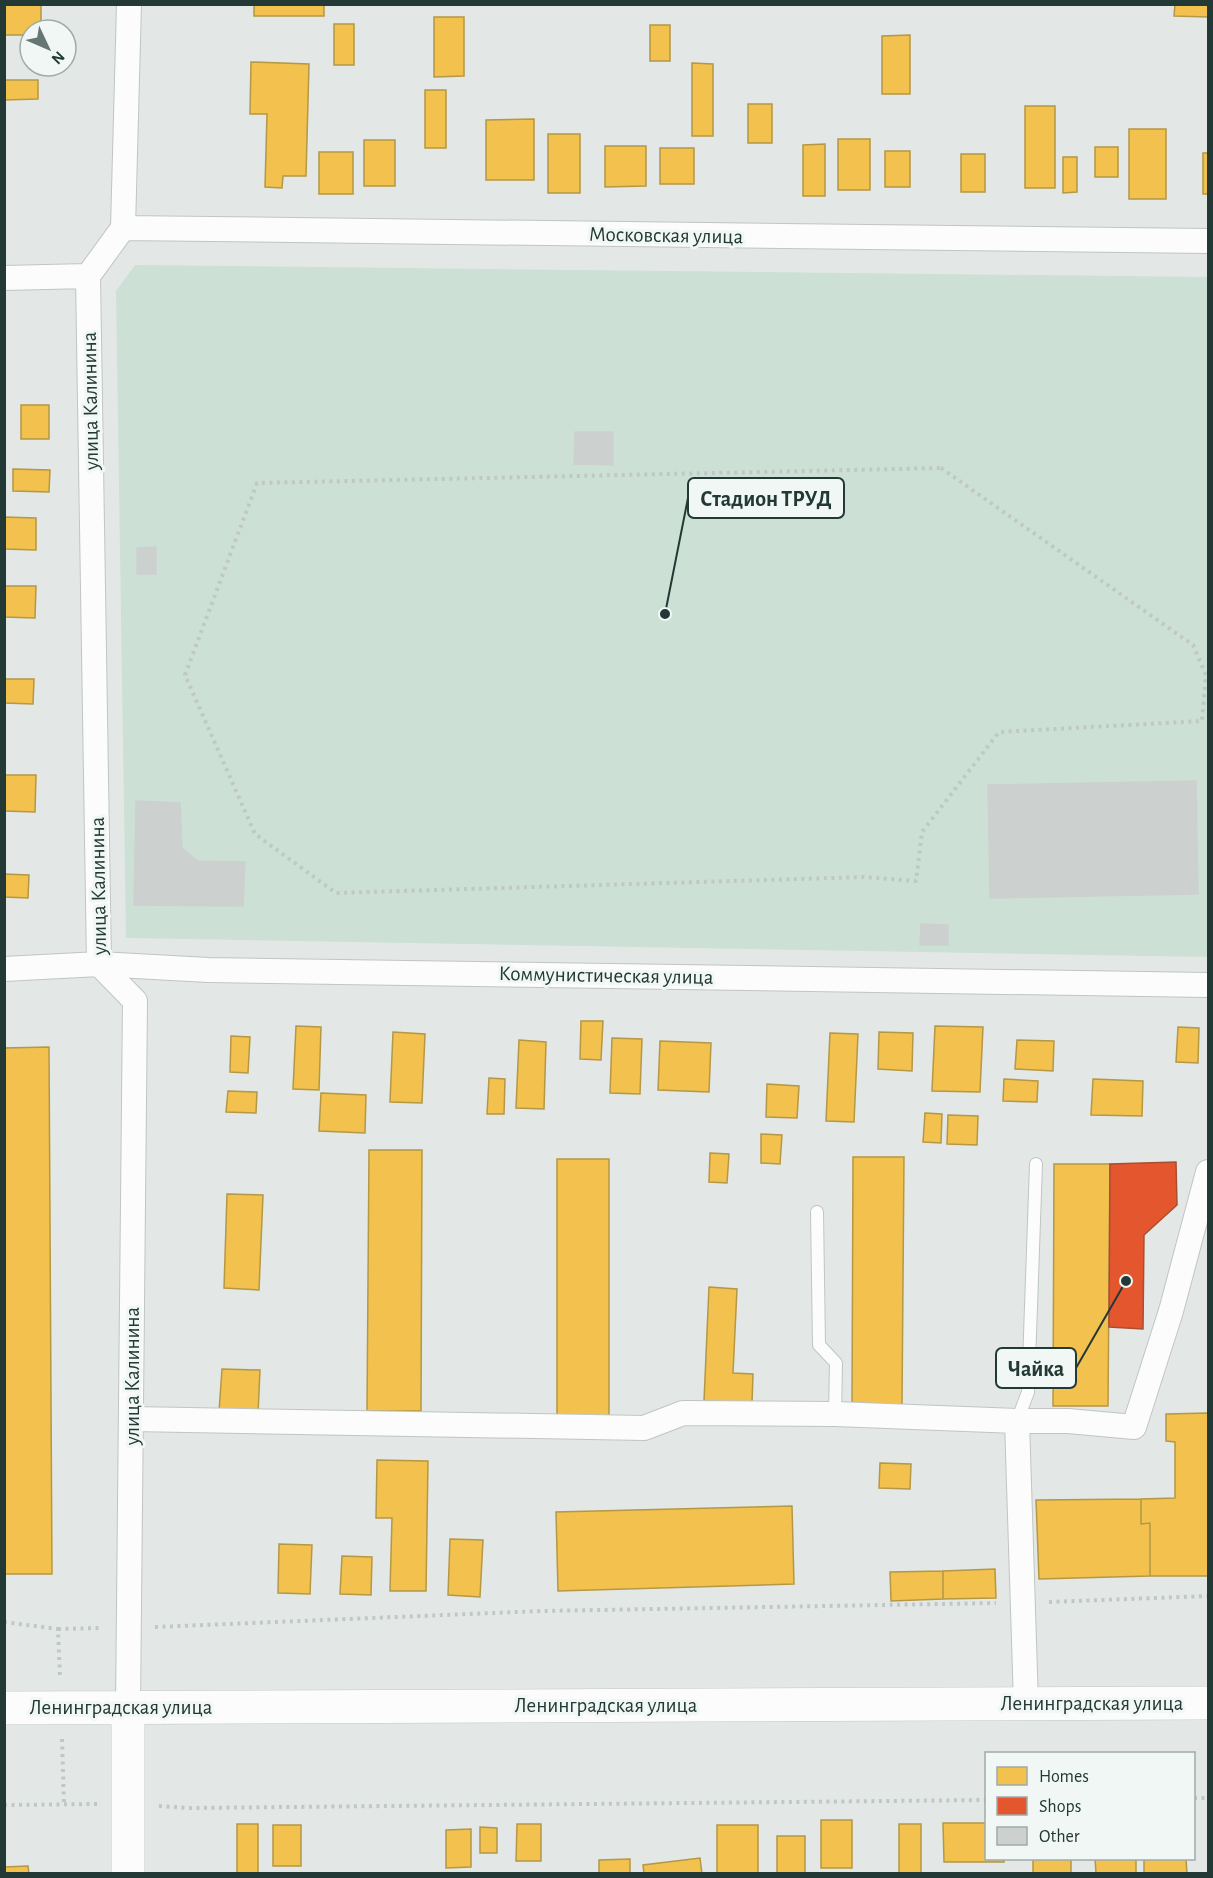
<svg xmlns="http://www.w3.org/2000/svg" width="1213" height="1878" viewBox="0 0 1213 1878" font-family="'Alegreya Sans',sans-serif">
<style>
.green{fill:#cde0d5}
.homes{fill:#f2c14e;stroke:#b49846;stroke-width:1.5}
.shops{fill:#e4572e;stroke:#aa4e30;stroke-width:1.5}
.building{fill:#ccd0cf;stroke:#ccd1cf;stroke-width:1.5}
.lines{fill:none;stroke-linecap:round;stroke-linejoin:round}
.lane-casing{stroke:#c0c5c3;stroke-width:14}
.street-casing{stroke:#c0c5c3;stroke-width:26}
.secondary-casing{stroke:#c0c6c4;stroke-width:34}
.path{stroke:#c0c8c5;stroke-width:4;stroke-dasharray:3 4.5;stroke-linecap:butt}
.lane{stroke:#fbfcfb;stroke-width:12}
.street{stroke:#fbfcfb;stroke-width:24}
.secondary{stroke:#fbfcfb;stroke-width:33}
.labels{text-anchor:middle;stroke-width:6;stroke-linejoin:round;paint-order:stroke}
.street-label{font-size:21px;fill:#233935;stroke:#f1f7f4}
.leader{fill:none;stroke:#233935;stroke-width:2}
.callout-dot{fill:#233935;stroke:#f1f7f4;stroke-width:2}
.callout{fill:#f1f7f4;stroke:#233935;stroke-width:2}
.callout-label{font-size:22px;text-anchor:middle;font-weight:bold;fill:#233935}
</style>
<rect width="100%" height="100%" fill="#e3e8e6"/>
<!-- green -->
<path class="green" d="M135,265L1208,277V957L126,938L116,291Z"/>
<!-- homes -->
<path class="homes" d="M4,4H41V30H30V35H4Z
M254,4H324V16H254Z
M1175,4H1208V17L1174,16Z
M434,17H464V76L434,77Z
M334,24H354V65H334Z
M650,25H670V61H650Z
M910,35V94H882V36Z
M251,62L309,64L306,176H283L282,188L265,187L267,114H250Z
M692,63L713,64V136H692Z
M4,80H38V99L4,100Z
M425,90H446V148H425Z
M748,104H772V143H748Z
M1025,106H1055V188H1025Z
M534,119V180H486V120Z
M1129,129H1166V199H1129Z
M548,134H580V193H548Z
M838,139H870V190H838Z
M364,140H395V186H364Z
M825,144V196H803V145Z
M605,146H646V186L605,187Z
M1095,147H1118V177H1095Z
M660,148H694V184H660Z
M885,151H910V187H885Z
M319,152H353V194H319Z
M1203,153H1208V194H1203Z
M961,154H985V192H961Z
M1063,157H1077V192L1063,193Z
M21,405H49V439H21Z
M13,469L50,470L49,492L13,491Z
M4,517L36,518V550L4,549Z
M4,586H36L35,618L4,617Z
M4,679H34L33,704L4,703Z
M4,775H36L35,812L4,811Z
M4,874L29,875L28,898L4,897Z
M581,1021H603L601,1060L580,1059Z
M296,1026L321,1027L319,1090L293,1089Z
M935,1026L983,1027L980,1092L932,1091Z
M1178,1027L1199,1028L1198,1063L1176,1062Z
M393,1032L425,1034L422,1103L390,1102Z
M879,1032L913,1033L912,1071L878,1069Z
M830,1033L858,1034L854,1122L826,1121Z
M231,1036L250,1037L248,1073L230,1072Z
M612,1038L642,1039L640,1094L610,1093Z
M519,1040L546,1042L544,1109L516,1108Z
M1017,1040L1054,1041L1053,1071L1015,1069Z
M660,1041L711,1043L709,1092L658,1090Z
M49,1047L52,1574H4V1048Z
M489,1078L505,1079L504,1114H487Z
M1004,1079L1038,1081L1037,1102L1003,1101Z
M1093,1079L1143,1081L1142,1116L1091,1115Z
M767,1084L799,1086L797,1118L766,1117Z
M228,1091L257,1092L256,1113L226,1112Z
M321,1093L366,1095L365,1133L319,1131Z
M925,1113L942,1114L941,1143L923,1142Z
M948,1115L978,1116L977,1145L947,1144Z
M761,1134L782,1135L780,1164L761,1163Z
M369,1150H422L421,1411H367Z
M710,1153L729,1154L727,1183L709,1182Z
M853,1157H904L902,1406H852Z
M557,1159H609V1418H557Z
M1054,1164H1110L1108,1406H1053Z
M227,1194L263,1195L259,1290L224,1288Z
M709,1287L737,1289L733,1373L753,1374L752,1403L704,1401Z
M222,1369L260,1370L258,1414L219,1412Z
M1208,1413V1576H1150V1523L1141,1524V1499L1175,1498V1442L1166,1441V1414Z
M377,1460L428,1461L426,1591H390L392,1518H376Z
M880,1463L911,1464L910,1489L879,1488Z
M1141,1499V1524L1150,1523V1576L1039,1579L1036,1500Z
M792,1506L794,1584L558,1591L556,1512Z
M450,1539L483,1540L480,1597L448,1595Z
M279,1544L312,1545L310,1594L278,1593Z
M342,1556L372,1557L371,1595L340,1594Z
M995,1569L996,1598L943,1599V1571Z
M943,1571V1599L891,1601L890,1572Z
M821,1820H852V1868H821Z
M943,1823H986V1858H1004V1862H944Z
M237,1824H258V1874H237Z
M517,1824H541V1861H516Z
M899,1824H921V1874H899Z
M273,1825H301V1866H273Z
M717,1825H758V1874H717Z
M480,1827L497,1828V1853H480Z
M471,1829V1867L446,1868V1830Z
M777,1836H805V1874H777Z
M700,1858L702,1874H644L643,1865Z
M1033,1858H1071V1874H1033Z
M1095,1858H1136V1874H1096Z
M1144,1858H1186L1187,1874H1144Z
M630,1859V1874H599V1860Z
M28,1866L29,1874H4V1867Z"/>
<!-- shops -->
<path class="shops" d="M1176,1162L1177,1205L1144,1235L1143,1329L1109,1327L1110,1164Z"/>
<!-- building -->
<path class="building" d="M575,432H613V465L574,464Z
M156,547V574H137V548Z
M1196,781L1198,894L990,898L988,785Z
M136,801L180,803L182,848L198,861L245,862L243,906L134,905Z
M921,924L948,925V945H920Z"/>
<g class="lines">
<!-- lane casing -->
<g class="lane-casing">
<path id="lane" d="M817,1212L819,1345L836,1363L835,1414
M1017,1421L1028,1392L1036,1164"/>
</g>
<!-- street casing -->
<g class="street-casing">
<path id="street" d="M123,228L1208,241
M4,278L88,276
M4,969L99,964L208,970L1208,985
M132,1419L644,1428L683,1413L835,1414L1017,1421
M1026,1704L1017,1421H1068L1134,1427L1171,1311L1208,1172
M128,1707L135,1001L99,964L88,276L123,228L129,4"/>
</g>
<!-- secondary casing -->
<g class="secondary-casing">
<path id="secondary" d="M128,1707V1874
M4,1708L1208,1703"/>
</g>
<!-- path -->
<path class="path" d="M941,468L1193,645L1206,675L1202,721L999,732L922,832L916,881L864,877L336,893L255,834L185,675L257,483Z
M1049,1602L1208,1596
M4,1622L58,1629L60,1678
M155,1627L541,1611L996,1603
M58,1629L103,1628
M62,1739L64,1804
M1194,1798H1208
M4,1805L98,1804
M159,1806L190,1808L986,1800"/>
<!-- lane -->
<use href="#lane" class="lane"/>
<!-- street -->
<use href="#street" class="street"/>
<!-- secondary -->
<use href="#secondary" class="secondary"/>
</g>
<g class="labels">
<!-- street labels -->
<g class="street-label">
<text transform="translate(666 235) rotate(1)" y="7">Московская улица</text>
<text transform="translate(90 401) rotate(-91)" y="7">улица Калинина</text>
<text transform="translate(98 886) rotate(-91)" y="7">улица Калинина</text>
<text transform="translate(606 975) rotate(1)" y="7">Коммунистическая улица</text>
<text transform="translate(132 1376) rotate(-90)" y="7">улица Калинина</text>
<text x="1092" y="1710">Ленинградская улица</text>
<text x="606" y="1712">Ленинградская улица</text>
<text x="121" y="1714">Ленинградская улица</text>
</g>
</g>
<!-- callouts -->
<path class="leader" d="M665 614L688 498M1126 1281L1076 1368"/>
<g class="callout-dot">
<circle cx="665" cy="614" r="6"/>
<circle cx="1126" cy="1281" r="6"/>
</g>
<g class="callout">
<rect x="688" y="478" width="156" height="40" rx="6"/>
<rect x="996" y="1348" width="80" height="40" rx="6"/>
</g>
<g class="callout-label">
<text x="766" y="506">Стадион ТРУД</text>
<text x="1036" y="1376">Чайка</text>
</g>
<!-- border -->
<rect width="1213" height="1878" fill="none" stroke="#233935" stroke-width="12"/>
<!-- legend -->
<rect x="985" y="1752" width="210" height="108" fill="#f1f7f4" stroke="#9faba8" stroke-width="1.5"/>
<rect x="997" y="1767" width="30" height="18" fill="#f2c14e" stroke="#9faba8" stroke-width="1.5"/>
<text x="1039" y="1782" font-size="18" fill="#233935">Homes</text>
<rect x="997" y="1797" width="30" height="18" fill="#e4572e" stroke="#9faba8" stroke-width="1.5"/>
<text x="1039" y="1812" font-size="18" fill="#233935">Shops</text>
<rect x="997" y="1827" width="30" height="18" fill="#ccd0cf" stroke="#9faba8" stroke-width="1.5"/>
<text x="1039" y="1842" font-size="18" fill="#233935">Other</text>
<!-- north arrow -->
<g transform="translate(48 48) rotate(134)"><circle r="28" fill="#f1f7f4" stroke="#9faba8" stroke-width="1.5"/>
<path d="M0-4.5L10 22L0 15L-10 22Z" fill="#667673"/>
<text y="-9" font-size="16" font-weight="bold" text-anchor="middle" fill="#233935">N</text>
</g>
</svg>
